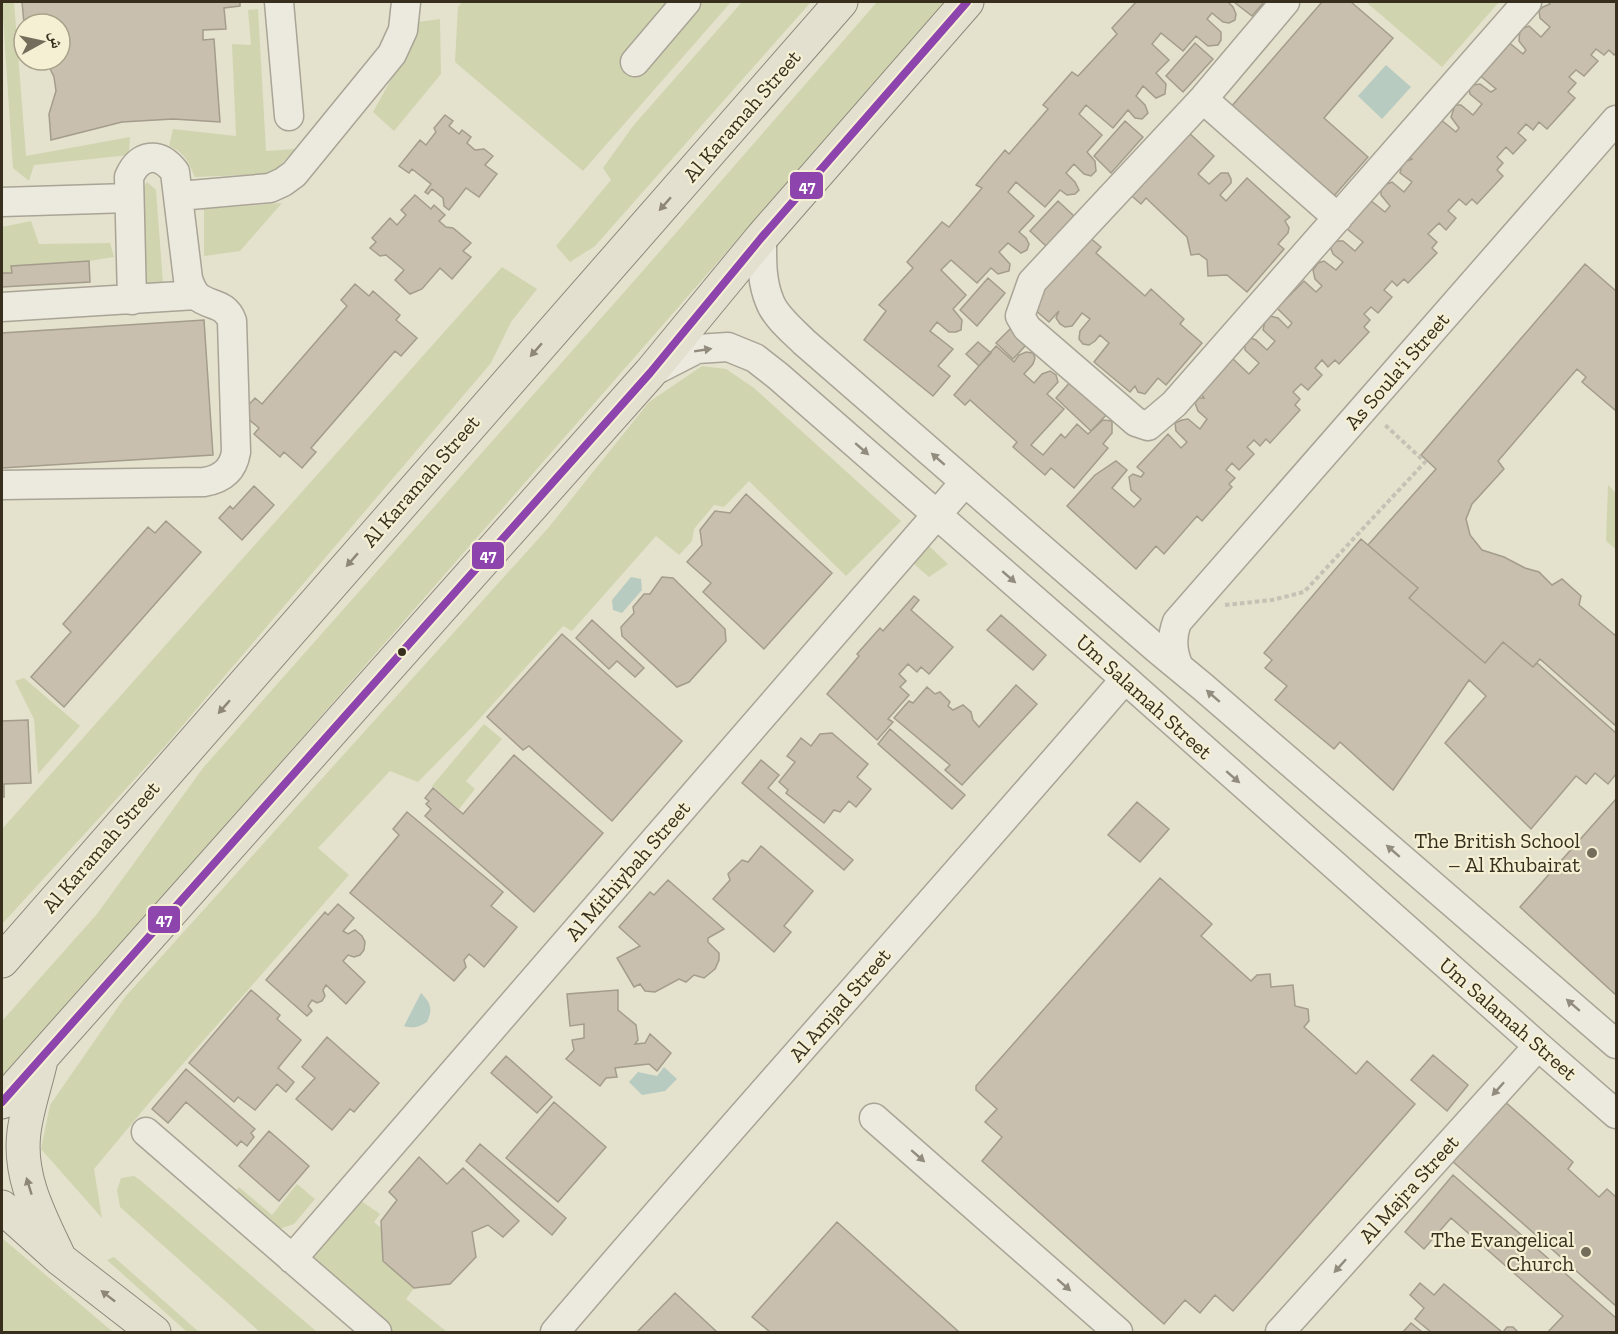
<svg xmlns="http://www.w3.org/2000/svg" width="1618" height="1334" viewBox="0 0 1618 1334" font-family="'Zilla Slab','Noto Naskh Arabic',serif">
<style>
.green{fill:#d0d5af}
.water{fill:#b8cbc1}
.building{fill:#c8bfae;stroke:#a49c8c;stroke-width:1.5}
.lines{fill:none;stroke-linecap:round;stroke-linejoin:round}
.minor-casing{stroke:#a9a496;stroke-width:31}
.major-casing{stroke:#8f8a7d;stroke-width:35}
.path{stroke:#c5c2b5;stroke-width:4;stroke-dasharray:4.5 3;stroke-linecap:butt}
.minor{stroke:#eceade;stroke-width:28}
.major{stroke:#e4e0d0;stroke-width:33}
.bus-1-casing{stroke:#f5f0d3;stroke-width:12}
.bus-1{stroke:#8e44ad;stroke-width:8}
.oneway{fill:#8e8777}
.oneway2{fill:#928c7e}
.bus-dot{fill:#382e1e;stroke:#f5f0d3;stroke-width:2}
.poi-dot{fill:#746d5b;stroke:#f5f0d3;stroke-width:2}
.labels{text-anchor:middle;stroke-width:4.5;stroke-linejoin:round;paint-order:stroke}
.street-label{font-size:21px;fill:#382e1e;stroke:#f5f0d3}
.poi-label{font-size:21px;fill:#382e1e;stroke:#f5f0d3;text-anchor:end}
.line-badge{stroke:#f5f0d3;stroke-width:2}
.badge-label{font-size:16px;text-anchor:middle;font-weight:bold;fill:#fff}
</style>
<rect width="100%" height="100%" fill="#e4e1cd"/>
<!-- green -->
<path class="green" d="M2,2H14L26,156L130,137L129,155L34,165L29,181L13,168Z
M462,2H731L583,171L455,62L458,7Z
M742,2H811L595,246L570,262L556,246L611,180L603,168L633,126Z
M877,2H945L2,1081V1021L97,914L203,768L641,273Z
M1366,2H1499L1442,67Z
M258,9L266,151L295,149L272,174L195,177C188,161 185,153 169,146L173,129L236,136L232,44L251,45L248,10Z
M440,19L441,74L394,131L373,112L407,51L418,22Z
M147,182L156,190L163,283L144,285L141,191Z
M282,203L240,251L204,256V209Z
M31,221L39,244L110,243L114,257L89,261L12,266V273H2V227Z
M502,267L537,289L511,322L491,363L166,745L2,924V829Z
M702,366L726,369L754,388L901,521L846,576L749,481L724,507L714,505L694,529L692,541L679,555L656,536L572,631L563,626L473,726L418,782L390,771L318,848L349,875L159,1091L94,1169L102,1218L41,1149L50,1105L125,997L549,527L649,402Z
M1608,485L1616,493V549L1606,541Z
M928,545L948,564L929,577L915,565L913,556Z
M24,678L80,726L38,774L34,719L15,681Z
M484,724L502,739L466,781L475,789L459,809L432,786Z
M134,1176L140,1180L317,1332H260L120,1207L117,1190L121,1178Z
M297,1184L315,1199L294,1224L279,1229L227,1202L239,1187L272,1215Z
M354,1196L380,1214L374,1222L381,1228L383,1261L414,1288L406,1299L447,1332H378L312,1260L317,1243Z
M2,1238L113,1332H2Z
M114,1257L199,1332H187L107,1260Z"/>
<!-- water -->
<path class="water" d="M1386,65L1411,87L1382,119L1358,96Z
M631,577L641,579L642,590L622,613L613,610L612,600Z
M421,993C431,1003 433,1009 427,1022C419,1027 413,1029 404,1026Z
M664,1067L677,1079L665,1091L642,1095L629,1082L638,1072L657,1076Z"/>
<!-- building -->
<path class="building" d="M22,2H240V6L224,8L226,29L203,30V40L214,39L220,122L173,119L122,122L51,140L49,114L56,91L54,77L46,60H60V24H52L54,21L24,23Z
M1136,2H1228L1233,7L1236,14L1235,20L1229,23L1223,22L1212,13L1207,19L1221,32V40L1218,45L1208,46L1196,36L1183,51L1161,33L1152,44L1169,60L1156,73L1166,84L1165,94L1156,98L1143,86L1136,96L1145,105L1148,113L1142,119L1135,118L1128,110L1113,128L1086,105L1079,114L1102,135L1087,152L1095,161L1096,171L1091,176L1084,174L1074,164L1066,173L1075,182L1079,190L1075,194L1067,195L1060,190L1045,207L1016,182L1008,192L1034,216L1019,232L1026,238L1029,244L1027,250L1021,253L1008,243L999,252L1010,264L1009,271L998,274L991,268L977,283L951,260L941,270L966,295L953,309L962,320L961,330L956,332H949L937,322L930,331L953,349L938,366L950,376L933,396L864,340L886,311L879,305L913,268L907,262L942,222L949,227L982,188L976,185L1005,150L1009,154L1048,109L1043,105L1072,72L1078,76L1117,34L1112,28Z
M1234,2H1264L1252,16Z
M1322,2H1351L1393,38L1324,118L1368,157L1326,205L1224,115Z
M1548,2H1616V53L1614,55L1609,50L1604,55L1596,49L1591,55L1598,61L1584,76L1576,70L1569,77L1576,83L1568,92L1575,98L1547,129L1539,122L1533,130L1526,124L1518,133L1526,140L1513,154L1506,147L1497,157L1503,163L1497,170L1503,176L1477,204L1472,199L1466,205L1459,199L1448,211L1456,218L1446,230L1439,223L1428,234L1437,242L1432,248L1437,253L1408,283L1404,279L1397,286L1392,281L1384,290L1392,297L1378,313L1371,307L1364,314L1370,320L1364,327L1369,332L1339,364L1335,360L1328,367L1322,360L1315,368L1322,375L1308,390L1301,384L1293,392L1300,399L1295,405L1300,410L1270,443L1266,439L1260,446L1254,440L1247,447L1254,454L1239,470L1232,463L1226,470L1235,478L1229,484L1232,487L1202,521L1197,516L1164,554L1156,546L1136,569L1067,506L1095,475L1116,461L1127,470L1112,488L1134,507L1141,499L1131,490L1129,477L1133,474L1141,477L1144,473L1137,467L1168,434L1181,448L1187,442L1176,431L1175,423L1182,420L1188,419L1200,429L1207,419L1198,411L1195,403L1199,398H1204L1199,391L1231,357L1249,374L1259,363L1245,350V341L1251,338L1256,340L1267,350L1275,341L1263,330L1265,321L1270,316L1278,318L1288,328L1292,323L1277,308L1304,281L1316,292L1322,286L1315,279L1313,270L1318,263L1324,261L1336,270L1343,262L1333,254L1331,249L1332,244L1337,241H1343L1355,251L1363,242L1347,229L1370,200L1385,212L1390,206L1381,195V188L1387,184L1392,182L1404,192L1412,182L1400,173L1402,165L1407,161L1412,159L1407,156L1440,119L1456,132L1459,128L1451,117L1455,105H1461L1473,115L1482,104L1470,94L1469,89L1473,85L1480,84L1491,92L1496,89L1478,74L1507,41L1523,54L1526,50L1519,41L1520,29L1529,26L1541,37L1550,27L1540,18L1539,11L1543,7L1550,4Z
M1195,43L1213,59L1183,92L1166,76Z
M445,115L453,121L449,126L459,134L462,130L471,137L467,143L475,150L484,149L493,156L485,165L497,174L479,197L466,188L449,210L444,206L443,198L432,189L428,194L425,192L431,184L412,169L409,173L399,166L420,140L426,145L436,132L434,128Z
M1125,121L1143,137L1111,173L1094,156Z
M1188,132L1214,156L1198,174L1209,184L1221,173H1228L1231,179V183L1220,195L1226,201L1247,178L1290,217L1285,221L1289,228L1288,233L1278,244L1284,249L1247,292L1227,275L1208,276L1207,260L1199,254L1191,255L1187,237L1146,198L1141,204L1126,191Z
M415,195L431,209L434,205L445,215L439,221L446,227L453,228L471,243L463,251L471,257L452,279L440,268L422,289L410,294L395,280L404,270L386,255L380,256L370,248L376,242L372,238L390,218L397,225L406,215L401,210Z
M1058,201L1074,216L1046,246L1030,231Z
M1088,236L1101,247L1096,253L1145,296L1151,289L1184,319L1180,324L1202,343L1166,385L1158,378L1145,394L1138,392L1135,386L1130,392L1094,362L1109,343L1100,335L1095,341L1089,345L1083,344L1079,339L1080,331L1090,319L1082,313L1072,326L1065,327L1060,324L1056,318L1059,311L1049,322L1028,304Z
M89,261L90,282L2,287V273H12L11,266Z
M1585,264L1616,291V408L1615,410L1582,382L1586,377L1577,369L1498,461L1504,469L1472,504L1466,519L1470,535L1482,550L1504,557L1525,568L1539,572L1552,585L1562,579L1581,596L1579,605L1616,636V726L1540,659L1533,667L1503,642L1485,663L1409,598L1418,588L1368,545L1436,469L1421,455Z
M988,278L1005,293L977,326L960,310Z
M355,284L369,296L373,291L400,315L396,320L417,338L401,356L395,351L311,448L316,452L302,468L284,452L280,457L254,434L259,428L241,413L255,398L262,404L347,306L341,300Z
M204,320L213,455L2,468V333Z
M1011,328L1027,344L1013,359L996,343Z
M978,342L991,353L979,366L966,354Z
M996,346L1014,362L1019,355L1026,352L1033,353L1035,358L1033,364L1024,374L1034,383L1042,374L1050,371L1056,375L1058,382L1047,394L1064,409L1031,445L1043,455L1061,434L1065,438L1077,424L1088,434L1103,420L1112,421V433L1103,444L1108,448L1074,488L1051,468L1045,475L1013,447L1017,442L970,400L965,405L954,395Z
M1072,380L1108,413L1091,431L1056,398Z
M254,486L274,505L242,540L219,518L230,506L233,509Z
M746,494L832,573L764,649L703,592L711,583L687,562L702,545L700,530L715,511L730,513Z
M166,521L201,552L64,707L31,677L71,632L63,624L148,527L155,533Z
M1361,539L1418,588L1409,598L1485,663L1503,642L1533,667L1537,663L1616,733V774L1608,784L1595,773L1586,784L1576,776L1531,829L1445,743L1486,696L1469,680L1393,790L1340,742L1334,749L1275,700L1287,686L1265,668L1272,660L1264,653Z
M662,577L673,578L725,629L726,641L689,682L677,687L622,636L621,627L634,613L633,607L644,594H650Z
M914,596L919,600L911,610L953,647L929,674L921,667L917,672L908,664L899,674L906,681L900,687L909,695L888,719L893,722L877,740L827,694L859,656L857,654L880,628L883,631Z
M1001,615L1046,655L1033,670L987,630Z
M592,620L644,668L635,677L617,661L609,669L576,638Z
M562,634L682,741L612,821L529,746L523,750L487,717Z
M1016,685L1037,704L962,785L945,770L950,765L894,718L909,701L913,703L927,687L935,694L940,692L950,702L948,706L953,710L963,705L971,712L973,720L979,727Z
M28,720L31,783L4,784V797H2V721Z
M890,729L965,795L952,809L878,744Z
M832,733L868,764L857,777L871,789L856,807L849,801L840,812L834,810L824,823L786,793L788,790L779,782L795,762L787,756L801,738L811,746L820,734Z
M514,755L603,833L534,912L425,816L431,809L426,804L429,801L425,798L433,788L463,814Z
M761,760L779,775L768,788L853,860L844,870L742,783Z
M1616,799V995L1520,907Z
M1137,802L1169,829L1140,862L1108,835Z
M407,812L503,892L491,906L517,927L484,967L469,954L464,960L466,967L454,981L350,893L399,835L393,829Z
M761,846L813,891L784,926L791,932L774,952L713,899L730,880L728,874L742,860L748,862Z
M1160,878L1212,924L1201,936L1251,981L1257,975L1270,974L1271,987L1293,985L1295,1006L1308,1009L1309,1021L1304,1027L1356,1074L1367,1061L1415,1104L1233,1311L1215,1295L1200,1313L1185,1300L1164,1324L982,1161L1002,1137L985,1122L997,1109L976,1090V1086Z
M668,880L724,929L708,938V942L719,953V960L715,969L704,978L694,975L686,982L679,979L655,992L645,991L640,984L634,987L617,958L640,946L619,927L650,892L654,895Z
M338,904L354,918L343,931L348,934L355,930L362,936L365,942L364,950L360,955L354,957L348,955L343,961L365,982L346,1004L326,985L323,990L325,996L322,1001L317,1003L312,1000L308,1006L312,1011L307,1016L266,980L325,912L328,915Z
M251,990L280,1015L277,1019L301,1040L278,1068L294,1082L286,1092L277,1084L255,1110L238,1097L234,1102L189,1063Z
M618,990V1010L636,1025L638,1040L635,1044L645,1043L650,1034L671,1053L657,1071L649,1064L615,1068L617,1077L606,1078L600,1086L566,1059L574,1050L572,1040L584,1038V1024L570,1026L567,994Z
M327,1037L379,1083L354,1112L350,1109L332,1130L296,1099L315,1078L302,1067Z
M1433,1055L1468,1085L1447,1111L1411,1080Z
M506,1056L552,1097L537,1113L491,1073Z
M186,1069L255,1129L251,1133L254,1137L247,1146L241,1141L237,1146L186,1102L168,1123L152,1109Z
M1503,1100L1573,1162L1568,1169L1599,1197L1607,1189L1616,1197V1306L1451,1160Z
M554,1102L606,1147L558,1202L506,1158Z
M269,1131L309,1166L279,1201L239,1166Z
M480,1144L566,1218L552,1235L466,1161Z
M419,1157L447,1184L463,1168L519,1221L503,1237L488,1225L472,1232L476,1257L450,1284L414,1288L383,1261L381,1221L397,1200L389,1192Z
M1453,1175L1616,1318V1332H1548L1563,1316L1451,1218L1424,1249L1405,1232Z
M837,1222L959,1332H770L752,1317Z
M1420,1283L1434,1295L1444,1284L1502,1332H1431L1415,1319L1424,1308L1410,1295Z
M675,1293L717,1332H637Z
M1411,1323L1422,1332H1403Z
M1507,1327H1513L1518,1332H1503Z"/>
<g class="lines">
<!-- minor casing -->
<g class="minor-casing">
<path id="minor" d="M279,2L289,116
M1285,2L1203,99L1032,282L1020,316L1027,328L1136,422L1148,426L1174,404L1527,2
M635,62L686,2
M1203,99L1338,218
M179,196L270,188L283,182L294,174L392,54L403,30L406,2
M2,202L129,198
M762,237C762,259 761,281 770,302C775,316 793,331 804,342L1157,649L1203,687L1616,1044
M2,307L196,295
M652,372L697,349L728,347L755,358L778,376L1125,679L1538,1046L1616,1114
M2,485L204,482C222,479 233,470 236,452L232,321C225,302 210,307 197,296C192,291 190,285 188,279L175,172C159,151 139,154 129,177L132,300
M1179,667C1172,652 1171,638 1177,622L1616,120
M874,1118L1118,1332
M146,1132L377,1332
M292,1259L965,482
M555,1332C743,1112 937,898 1125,679
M1280,1332L1538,1046"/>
</g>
<!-- major casing -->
<g class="major-casing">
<path id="major" d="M2,961L841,2
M41,1060C36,1083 27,1108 24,1132C18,1178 41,1218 60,1259
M2,1102L650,373L762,237L967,2
M2,1207L60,1259L154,1332"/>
</g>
<!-- path -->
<path class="path" d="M1225,605L1272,600L1304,592L1425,462L1384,424"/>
<!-- minor -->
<use href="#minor" class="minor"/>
<!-- major -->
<use href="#major" class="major"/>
<!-- bus-1 casing -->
<g class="bus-1-casing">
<path id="bus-1" d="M2,1102L650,373L762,237L967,2"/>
</g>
<!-- bus-1 -->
<use href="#bus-1" class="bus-1"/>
</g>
<!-- one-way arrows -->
<defs><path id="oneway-solid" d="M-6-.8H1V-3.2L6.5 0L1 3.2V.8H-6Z" transform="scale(1.5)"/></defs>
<g class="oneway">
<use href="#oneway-solid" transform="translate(665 204) rotate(131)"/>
<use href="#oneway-solid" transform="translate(536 350) rotate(131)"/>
<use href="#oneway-solid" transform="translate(352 560) rotate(131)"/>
<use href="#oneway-solid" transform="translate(224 707) rotate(131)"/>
<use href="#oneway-solid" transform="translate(29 1186) rotate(-107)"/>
<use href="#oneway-solid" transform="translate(108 1296) rotate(-142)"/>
</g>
<g class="oneway2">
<use href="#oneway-solid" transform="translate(703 350) rotate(-9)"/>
<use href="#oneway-solid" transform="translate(862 449) rotate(41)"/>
<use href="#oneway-solid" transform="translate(938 459) rotate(-139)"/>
<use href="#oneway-solid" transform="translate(1009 577) rotate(41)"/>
<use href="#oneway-solid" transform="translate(1213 696) rotate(-139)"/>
<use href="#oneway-solid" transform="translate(1233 777) rotate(41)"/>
<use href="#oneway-solid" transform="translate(1393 851) rotate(-139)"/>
<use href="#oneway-solid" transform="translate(1573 1005) rotate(-139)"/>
<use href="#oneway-solid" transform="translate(1498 1089) rotate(132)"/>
<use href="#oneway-solid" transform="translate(918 1156) rotate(41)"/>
<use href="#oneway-solid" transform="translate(1340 1266) rotate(132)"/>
<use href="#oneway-solid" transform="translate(1064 1285) rotate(41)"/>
</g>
<!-- markers -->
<circle class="bus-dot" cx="402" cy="652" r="5"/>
<g class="poi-dot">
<circle cx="1592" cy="853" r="6"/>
<circle cx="1586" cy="1252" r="6"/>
</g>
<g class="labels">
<!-- street labels -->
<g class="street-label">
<text transform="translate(742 116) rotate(-49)" y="7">Al Karamah Street</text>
<text transform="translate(1397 371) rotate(-49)" y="7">As Soula'i Street</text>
<text transform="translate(421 481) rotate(-49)" y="7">Al Karamah Street</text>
<text transform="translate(1144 697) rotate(42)" y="7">Um Salamah Street</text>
<text transform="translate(101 847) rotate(-49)" y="7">Al Karamah Street</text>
<text transform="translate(628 871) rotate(-49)" y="7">Al Mithiybah Street</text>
<text transform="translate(840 1005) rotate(-49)" y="7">Al Amjad Street</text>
<text transform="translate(1508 1019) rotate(41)" y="7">Um Salamah Street</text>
<text transform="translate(1409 1189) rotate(-48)" y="7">Al Majra Street</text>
</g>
<!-- poi labels -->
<g class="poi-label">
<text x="1580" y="848">The British School<tspan x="1580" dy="24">– Al Khubairat</tspan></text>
<text x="1574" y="1247">The Evangelical<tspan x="1574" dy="24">Church</tspan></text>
</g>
</g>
<g class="line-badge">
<rect x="789" y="171" width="35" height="29" rx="6" fill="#8e44ad"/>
<rect x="471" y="541" width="34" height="29" rx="6" fill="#8e44ad"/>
<rect x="147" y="905" width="34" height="29" rx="6" fill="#8e44ad"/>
</g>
<g class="badge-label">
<text x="807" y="192">47</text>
<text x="488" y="561">47</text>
<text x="164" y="925">47</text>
</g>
<!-- border -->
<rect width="1618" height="1334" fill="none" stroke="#382e1e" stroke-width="6"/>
<!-- north arrow -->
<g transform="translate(42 42) rotate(82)"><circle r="28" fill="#f5f0d3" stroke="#a9a28b" stroke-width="1.5"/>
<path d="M0-4.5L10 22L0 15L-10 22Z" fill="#746d5b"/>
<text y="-9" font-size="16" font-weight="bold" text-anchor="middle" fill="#382e1e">ش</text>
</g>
</svg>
